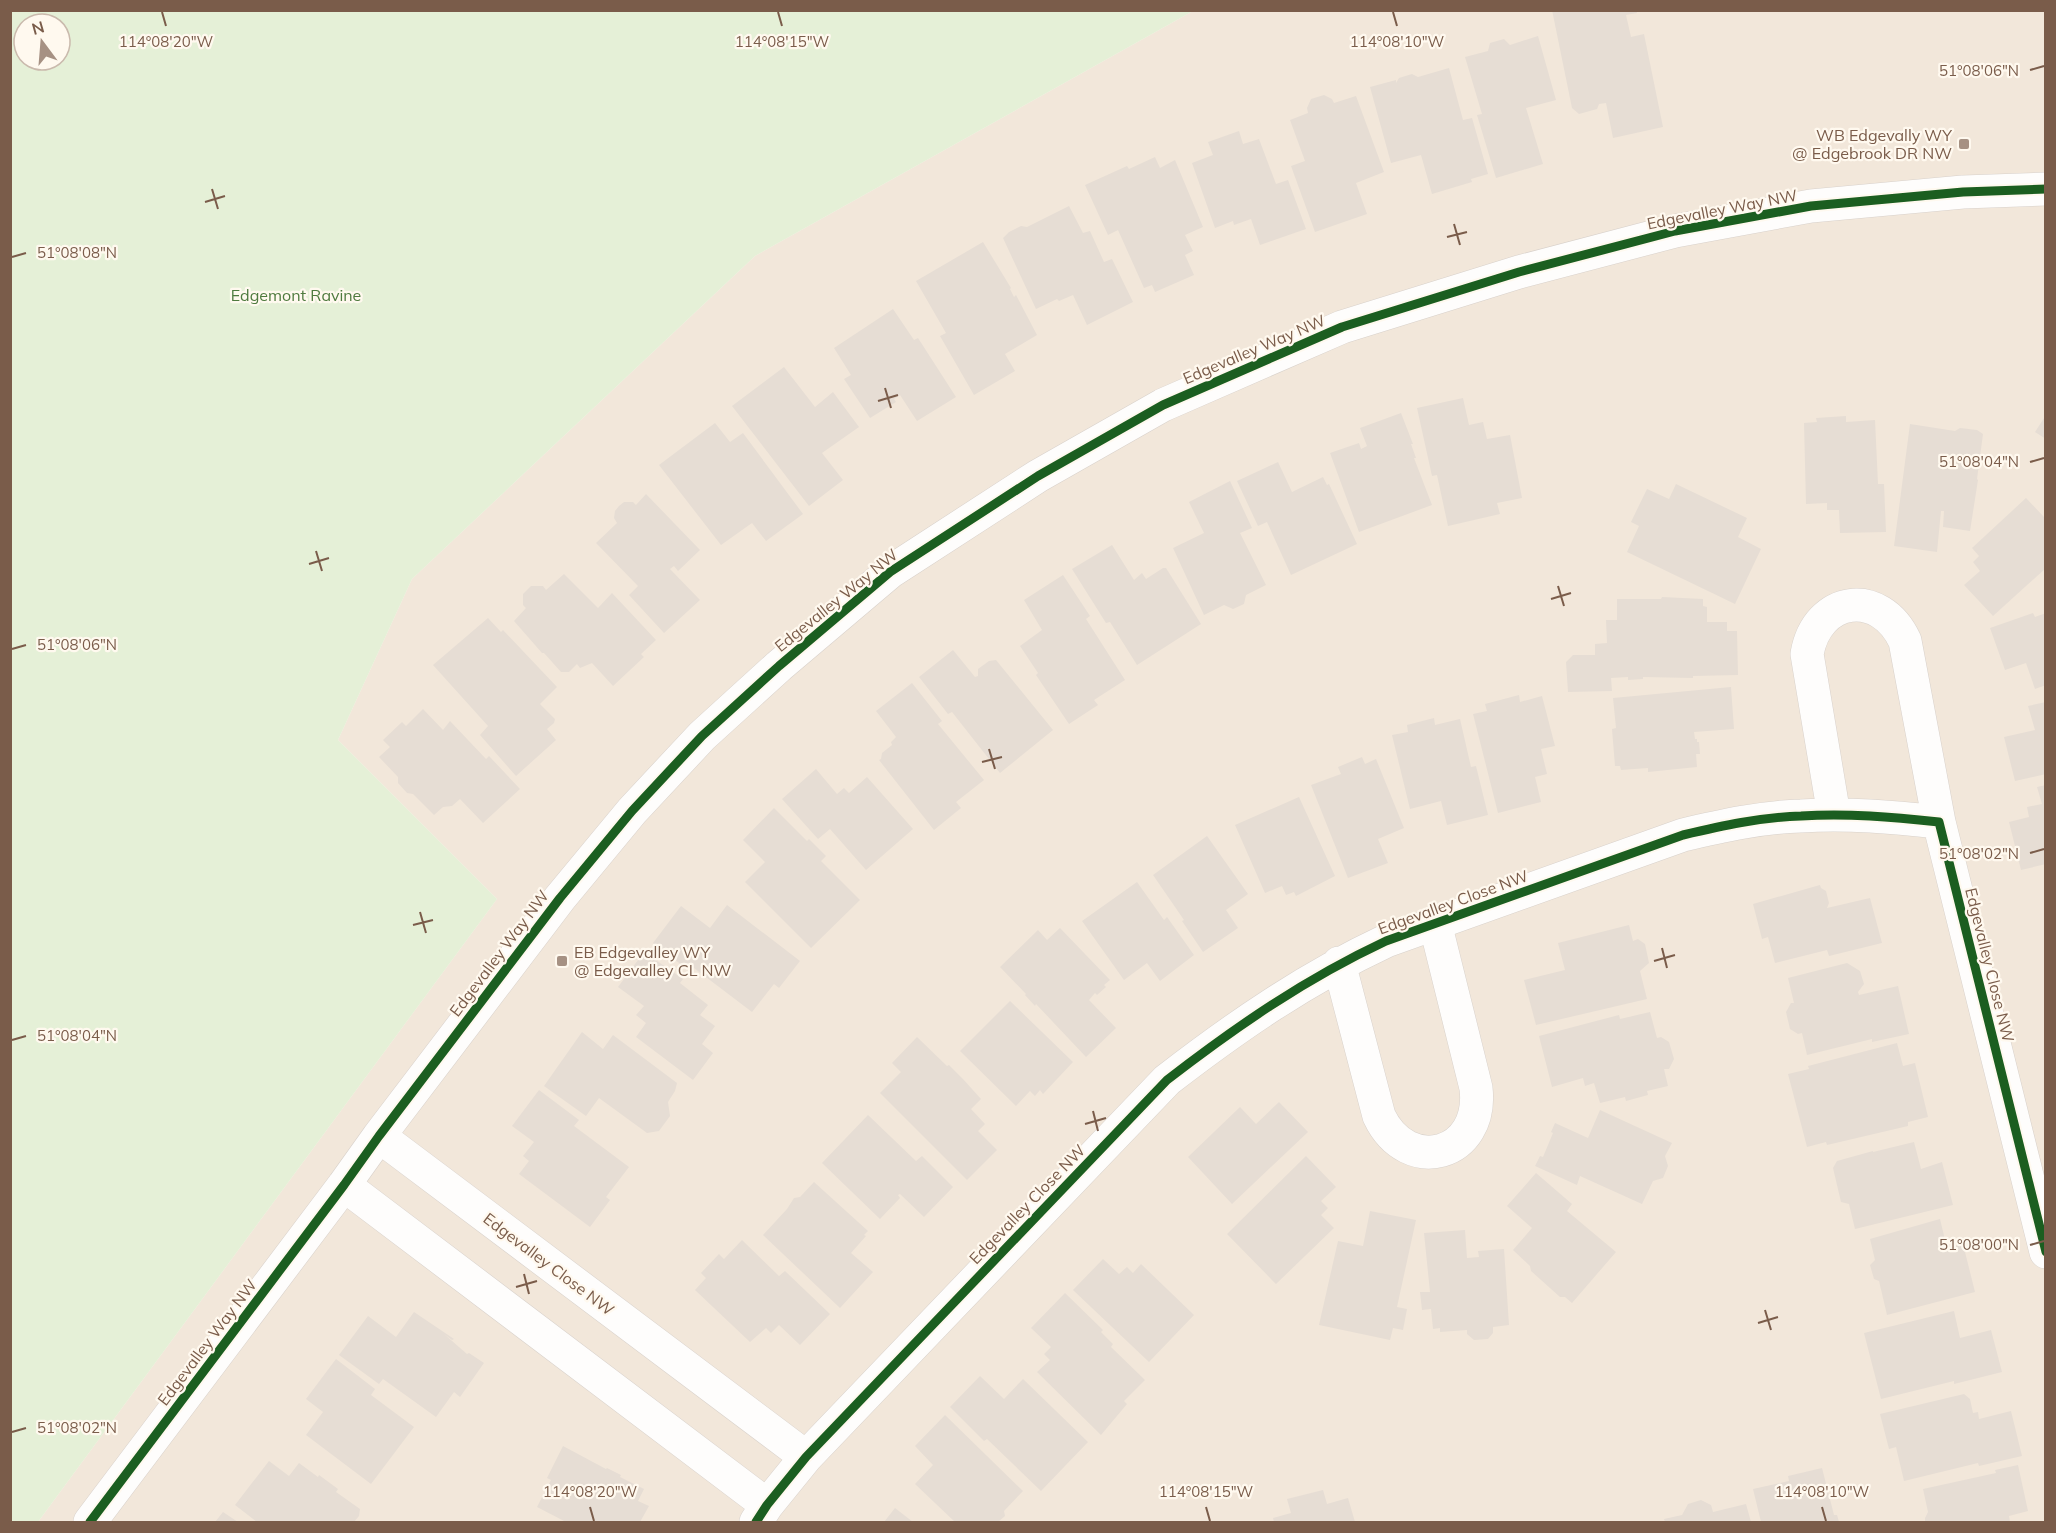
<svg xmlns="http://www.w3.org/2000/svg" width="2056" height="1533" viewBox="0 0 2056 1533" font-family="Mulish,sans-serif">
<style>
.residential{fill:#f2e7da}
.green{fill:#e5f0d7;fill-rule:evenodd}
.building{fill:#e6ddd4}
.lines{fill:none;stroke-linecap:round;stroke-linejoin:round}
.minor-casing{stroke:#d8d1cb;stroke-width:34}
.minor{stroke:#fefdfc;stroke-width:33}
.cycleway-casing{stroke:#fff9ef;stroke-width:13}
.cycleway{stroke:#1b5e20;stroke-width:9}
.ticks{fill:none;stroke:#7a5c4a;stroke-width:2}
.poi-dot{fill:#a69183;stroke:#fff9ef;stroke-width:2}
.labels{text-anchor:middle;stroke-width:4.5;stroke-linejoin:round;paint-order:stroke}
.poi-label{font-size:16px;fill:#7a5c4a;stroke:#fff9ef;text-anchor:end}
.street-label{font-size:16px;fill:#7a5c4a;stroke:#fff9ef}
.park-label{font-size:16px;fill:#4e7a3e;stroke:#fff9ef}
.ticks-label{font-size:15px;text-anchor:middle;fill:#7a5c4a;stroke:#fff9ef;stroke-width:4.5;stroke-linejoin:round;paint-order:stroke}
</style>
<rect width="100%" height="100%" fill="#f9f4ed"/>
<!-- residential -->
<path class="residential" d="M1193,11H2045V1522H38L497,899L338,740L412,579L755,256Z"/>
<!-- green -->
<path class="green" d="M11,10L1193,11L755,256L412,579L338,740L497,899L38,1522H10ZM24,24H60V60H24Z"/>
<!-- building -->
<path class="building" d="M1552,10H1636L1637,13L1626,15L1631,37L1644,34L1663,127L1613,138L1606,103L1599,104L1597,109L1579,114L1572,108Z
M1538,36L1556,100L1526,108L1543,164L1496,178L1477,115L1482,114L1465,57L1488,51L1490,43L1504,39L1510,45Z
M1449,68L1463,120L1472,118L1488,174L1471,179L1472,182L1432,194L1421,155L1391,163L1370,87L1396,80V83L1399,78L1412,74L1418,77Z
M1324,95L1332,99L1334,103L1356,96L1384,172L1356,183L1367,214L1315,232L1291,166L1305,161L1290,120L1308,113L1307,108L1311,99Z
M1239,131L1243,144L1259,139L1276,184L1288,180L1306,229L1260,245L1251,219L1234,225L1233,221L1215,228L1192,163L1213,155L1208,142Z
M1155,157L1160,168L1175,160L1203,227L1185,235L1193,251L1185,255L1194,275L1155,292L1152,285L1144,288L1118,230L1108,235L1085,185L1127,166L1129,169Z
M1069,206L1083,233L1090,231L1104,262L1112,259L1133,302L1087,325L1073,295L1059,301L1057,299L1036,309L1003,238L1009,232L1021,226L1027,227Z
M983,242L1011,288L1010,289L1014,297L1016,295L1037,335L1005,354L1015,371L974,395L940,336L946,333L916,281Z
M893,309L914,340L918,338L956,397L917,421L900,395L894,399L896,402L870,418L844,379L851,375L834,348Z
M784,367L815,407L833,392L859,427L822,453L843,480L809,506L732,406Z
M1463,398L1469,425L1483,422L1487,439L1510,435L1522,498L1497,503L1500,514L1448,526L1437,475L1432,476L1417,408Z
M1401,413L1413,444H1411L1416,458H1414L1432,505L1359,532L1330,453L1359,443L1361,449L1367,446L1360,428Z
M2046,415V439L2035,432Z
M1846,416V422L1875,420L1878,484H1884L1886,532L1840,533L1839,510H1827V503L1806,504L1804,423L1817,422L1816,418Z
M715,423L730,442L743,433L803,514L766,541L752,523L721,545L659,465Z
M1910,424L1955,431L1960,428L1977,430L1983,434L1977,479L1978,480L1970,531L1943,527L1944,511H1941L1937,552L1894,546Z
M1278,462L1292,492L1323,477L1327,485L1329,484L1357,544L1291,575L1267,522L1258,526L1237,481Z
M1230,481L1252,528L1240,533L1266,585L1246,595L1244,604L1233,609L1224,605L1204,615L1173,548L1204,533L1189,502Z
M1676,484L1747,518L1738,537L1761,549L1735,604L1627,552L1639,526L1631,522L1647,489L1669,499Z
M646,494L700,550L678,571L674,566L670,569L700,600L664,633L629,595L638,586L596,543L617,523L614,518L615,511L619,506L624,502H633L636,505Z
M2026,498L2044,517L2046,516V568L1993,616L1964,585L1980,571L1973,562L1979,556L1972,548Z
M1112,545L1134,580L1142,573L1146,579L1163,568H1166L1201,624L1137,665L1110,622L1106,623L1072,569Z
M564,574L598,608L612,593L656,640L641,654L644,657L613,686L592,663L580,668L577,664L569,672H561L544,653H542L514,621L526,608L523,605V594L531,586H543L546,590Z
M1063,575L1090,616L1086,619L1125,680L1094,700L1098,705L1069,724L1036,675L1038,673L1020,646L1042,630L1024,600Z
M1662,597L1703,599V606L1707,607V622H1727V631H1737L1738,675L1693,676V678L1643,677V679L1628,680V677L1611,678L1612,691L1568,692L1566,662L1573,655H1595V644L1607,643L1606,620H1617V599H1661Z
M2033,613L2035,617L2046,613V685L2035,689L2026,663L2005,670L1990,628Z
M488,618L501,632L503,630L557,687L540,704L555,719L554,723L547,729L556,740L516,776L480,735L488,726L433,665Z
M953,650L975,677L978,676V669L989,661L996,660L1053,730L1000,773L952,712L948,714L919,677Z
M912,683L942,721L938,724L984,780L956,802L961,808L934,830L879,760L881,759L882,753L892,745L891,742L896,737L876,711Z
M1731,687L1734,729L1694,732L1695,739H1697V742H1699L1700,754H1696L1697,767L1648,772V768L1621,770L1620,766H1615L1612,729L1616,728L1613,698Z
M1519,695L1520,702L1542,696L1555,746L1541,749L1547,774L1535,777L1541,802L1498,813L1473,714L1487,711L1485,704Z
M2046,702V774L2015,781L2004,737L2035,730L2028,706Z
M423,709L443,730L450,721L486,759L489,756L520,789L483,823L460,799L452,806L443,807L434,815L413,794L407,793L398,783V777L379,757L390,747L383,740L402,722L406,726Z
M1434,718L1435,725L1460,719L1471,767L1476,766L1488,815L1447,825L1441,801L1410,809L1392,735L1408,732L1407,725Z
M1362,757L1365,764L1376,759L1404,828L1378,839L1388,863L1348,878L1311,785L1341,774L1338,767Z
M816,769L837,794L844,788L849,793L867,777L913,829L866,870L830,829L818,839L782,799Z
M2046,785V864L2021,870L2009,822L2029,817L2027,807L2042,804L2037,787Z
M1299,797L1335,876L1296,896L1294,892L1286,895L1282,886L1265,893L1235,825Z
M774,808L807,841L809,839L826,856L821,861L860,900L811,948L745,882L765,862L743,840Z
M1207,836L1248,894L1226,910L1238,928L1203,952L1182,921L1184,920L1153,875Z
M1137,882L1164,920L1167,917L1194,955L1160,981L1147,963L1124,980L1082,921Z
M1820,885L1821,888L1826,891L1829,903L1827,908L1870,898L1882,943L1829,956L1827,950L1775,963L1768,937L1762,939L1753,904Z
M727,905L800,961L779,988L774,984L752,1012L694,968L691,972L653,943L681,906L710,928Z
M1629,925L1633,941L1638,939L1645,944L1649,963L1640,971L1647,999L1536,1025L1524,980L1565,970L1558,943Z
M1060,928L1110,980L1104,985L1106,987L1097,995L1095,993L1089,1000L1116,1028L1086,1057L1036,1004L1035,1006L1025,995L1026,994L1000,967L1038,930L1047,940Z
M644,952L683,979L680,983L708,1005L700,1015L715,1026L702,1044L713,1053L693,1080L636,1037L646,1023L636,1015L644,1006L618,987Z
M1847,963L1860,971L1864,984L1858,992L1859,995L1898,986L1909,1034L1872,1042V1039L1807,1055L1802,1033L1798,1034L1790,1029L1786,1012L1791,1003H1794L1788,978Z
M1010,1001L1073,1062L1043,1094L1040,1090L1035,1096L1030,1091L1016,1106L960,1051Z
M1650,1012L1657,1038L1661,1037L1669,1042L1674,1059L1669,1069H1664L1668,1086L1647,1091L1648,1095L1626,1101L1625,1097L1600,1103L1594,1083L1585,1086L1583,1078L1552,1087L1539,1036L1619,1015L1620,1019Z
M582,1032L603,1049L613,1035L677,1083L675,1091L668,1102L670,1116L659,1131L647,1133L599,1098L586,1116L544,1086Z
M917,1037L947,1066L949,1065L963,1079L981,1099L971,1109L985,1124L978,1131L997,1150L967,1180L880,1093L901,1072L892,1063Z
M1897,1043L1903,1066L1915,1063L1928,1117L1908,1122V1126L1827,1145L1826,1142L1807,1147L1788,1074L1809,1069L1808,1066Z
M539,1090L579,1120L574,1126L629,1167L606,1197L610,1200L590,1227L519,1174L529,1161L523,1156L534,1142L512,1126Z
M1279,1102L1308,1132L1232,1204L1188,1157L1240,1107L1256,1124Z
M1600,1110L1672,1143L1665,1156L1668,1166L1663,1178L1653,1181L1642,1204L1580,1176L1577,1185L1535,1166L1540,1156L1543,1157L1553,1133L1551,1132L1555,1123L1588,1138Z
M868,1115L916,1161L922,1156L953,1187L924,1217L900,1194L898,1195L900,1198L880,1219L822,1163Z
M1914,1142L1921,1169L1942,1162L1953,1205L1855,1229L1849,1204L1841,1202L1833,1168L1837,1161L1873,1151V1152Z
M1306,1156L1336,1187L1321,1201L1328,1208L1321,1215L1334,1228L1276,1284L1227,1234Z
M1536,1173L1572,1204L1567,1211L1616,1252L1572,1303L1565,1297H1560L1531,1271L1530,1266L1513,1250L1532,1228L1507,1206Z
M814,1182L868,1231L864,1235L866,1236L851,1253L873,1272L840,1308L763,1235L787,1209L794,1198L800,1197Z
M1370,1211L1416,1220L1397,1307L1407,1309L1403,1330L1393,1328L1390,1340L1319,1325L1338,1241L1363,1246Z
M1940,1219L1947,1248L1963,1244L1975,1292L1887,1315L1879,1281L1874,1279L1870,1265L1875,1260L1870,1239Z
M1465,1230L1467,1258L1479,1257L1478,1251L1504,1249L1509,1325L1493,1327V1333L1488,1339L1474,1340L1467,1334V1330L1440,1332V1328L1433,1329L1431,1309L1422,1310L1420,1292H1430L1424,1233Z
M742,1240L779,1276L785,1271L830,1314L800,1345L779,1325L771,1333L766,1328L750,1342L695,1290L706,1278L701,1273L719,1254L724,1259Z
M1103,1259L1119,1274L1127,1267L1133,1273L1141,1264L1194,1315L1149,1362L1073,1290Z
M1065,1293L1103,1330L1101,1332L1113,1344L1111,1347L1145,1380L1124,1401L1127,1404L1101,1435L1037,1372L1050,1360L1044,1354L1051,1347L1031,1328Z
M1954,1311L1960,1338L1991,1330L2002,1372L1954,1384V1381L1881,1399L1864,1333Z
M414,1312L454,1339L452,1340L444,1334L467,1354L469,1353L484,1363L460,1397L454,1392L436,1417L383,1379L379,1384L339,1355L368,1316L396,1337Z
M336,1359L375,1389L371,1395L414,1427L371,1484L306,1435L323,1412L306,1399Z
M980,1376L1004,1399L1023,1379L1088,1442L1041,1491L987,1439L984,1441L950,1407Z
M1964,1394L1970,1399L1973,1413L1978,1412L1979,1419L2011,1411L2022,1456L1979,1466L1978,1463L1904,1481L1896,1447L1889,1449L1880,1414Z
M945,1415L1023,1491L1004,1511L1005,1516L998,1522H955L915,1484L933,1465L915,1446Z
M563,1446L606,1469L607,1468L621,1475L620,1477L644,1489L638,1501L649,1506L640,1522H566L537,1507L551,1480L547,1478Z
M269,1461L289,1476L299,1463L318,1477L319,1475L338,1489L336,1492L360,1509L359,1516L354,1522H257L235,1505Z
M2018,1465L2028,1511L2009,1516L2010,1522H1925V1518L1928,1512L1923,1489L1996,1473L1995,1470Z
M1822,1468L1834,1515H1837L1839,1522H1761L1753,1489L1789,1481L1788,1476Z
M1323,1490L1327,1504L1348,1498L1355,1522H1274L1273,1518L1291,1513L1287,1499Z
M1701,1500L1711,1505L1713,1512L1746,1504L1751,1522H1665L1664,1519L1682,1515L1688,1504Z
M895,1508L913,1522H884Z
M223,1512L238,1522H215Z"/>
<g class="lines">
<!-- minor casing -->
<g class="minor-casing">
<path id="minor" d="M1834,815L1807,654C1817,596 1880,587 1905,641L1939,822
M1339,963L1379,1116C1408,1177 1484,1156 1476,1088L1435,923
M379,1136L806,1457
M344,1185L767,1505
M90,1522L344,1185L379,1136L560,898L632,811L702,736L779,666L890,572L1038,476L1163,405L1342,327L1519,272L1675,231L1811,206L1963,192L2046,189
M756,1522L767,1505L806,1457L1167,1080C1237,1026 1305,979 1386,941L1683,835C1721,826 1761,817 1801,816C1847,813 1893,817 1939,822L2046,1252"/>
</g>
<!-- minor -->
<use href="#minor" class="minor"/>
<!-- cycleway casing -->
<g class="cycleway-casing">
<path id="cycleway" d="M90,1522L344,1185L379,1136L560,898L632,811L702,736L779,666L890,572L1038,476L1163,405L1342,327L1519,272L1675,231L1811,206L1963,192L2046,189
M756,1522L767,1505L806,1457L1167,1080C1237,1026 1305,979 1386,941L1683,835C1721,826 1761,817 1801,816C1847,813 1893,817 1939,822L2046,1252"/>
</g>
<!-- cycleway -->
<use href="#cycleway" class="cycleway"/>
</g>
<!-- ticks -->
<path class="ticks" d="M162,12L166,26M778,12L782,26M1393,12L1397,26M2030,70L2044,66M212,189L218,209M205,202L225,196M1454,224L1460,245M1447,237L1467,232M12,257L26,253M885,388L891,408M878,401L898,395M2030,462L2044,458M316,551L322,571M309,564L329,558M1558,586L1564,606M1551,599L1571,593M12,649L26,645M989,749L995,769M982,762L1002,757M2030,853L2044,849M420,912L426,933M413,925L433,920M1662,948L1667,968M1654,961L1675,955M12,1040L26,1036M1093,1111L1098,1131M1085,1124L1106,1118M2030,1245L2044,1241M524,1274L529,1294M516,1287L537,1281M1765,1310L1771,1330M1758,1323L1778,1317M12,1432L26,1428M590,1507L594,1521M1206,1507L1210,1521M1822,1507L1826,1521"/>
<!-- markers -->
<g class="poi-dot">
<rect x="1958" y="138" width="12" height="12" rx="3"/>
<rect x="556" y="955" width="12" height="12" rx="3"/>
</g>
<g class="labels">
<!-- poi labels -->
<g class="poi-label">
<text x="1952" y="141">WB Edgevally WY<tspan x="1952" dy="18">@ Edgebrook DR NW</tspan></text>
<text x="574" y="958" text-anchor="start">EB Edgevalley WY<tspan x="574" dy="18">@ Edgevalley CL NW</tspan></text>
</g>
<!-- street labels -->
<g class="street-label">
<text transform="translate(1722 209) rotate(-11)" y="6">Edgevalley Way NW</text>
<text transform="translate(1254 349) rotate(-23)" y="6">Edgevalley Way NW</text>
<text transform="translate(836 600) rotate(-39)" y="6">Edgevalley Way NW</text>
<text transform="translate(1453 902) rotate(-20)" y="6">Edgevalley Close NW</text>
<text transform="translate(499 953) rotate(-53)" y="6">Edgevalley Way NW</text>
<text transform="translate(1990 965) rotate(76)" y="6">Edgevalley Close NW</text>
<text transform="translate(1027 1204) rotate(-46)" y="6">Edgevalley Close NW</text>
<text transform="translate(549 1264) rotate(37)" y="6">Edgevalley Close NW</text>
<text transform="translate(207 1342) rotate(-53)" y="6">Edgevalley Way NW</text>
</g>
<!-- park labels -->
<g class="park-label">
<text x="296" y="301">Edgemont Ravine</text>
</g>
</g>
<g class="ticks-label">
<text x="166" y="47">114°08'20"W</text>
<text x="782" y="47">114°08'15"W</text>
<text x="1397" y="47">114°08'10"W</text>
<text x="1979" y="76">51°08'06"N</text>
<text x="77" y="258">51°08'08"N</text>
<text x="1979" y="467">51°08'04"N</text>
<text x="77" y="650">51°08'06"N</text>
<text x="1979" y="859">51°08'02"N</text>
<text x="77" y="1041">51°08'04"N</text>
<text x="1979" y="1250">51°08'00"N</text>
<text x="77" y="1433">51°08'02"N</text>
<text x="590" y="1497">114°08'20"W</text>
<text x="1206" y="1497">114°08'15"W</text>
<text x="1822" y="1497">114°08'10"W</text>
</g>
<!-- border -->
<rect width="2056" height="1533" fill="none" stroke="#7a5c4a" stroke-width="24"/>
<!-- north arrow -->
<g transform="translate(42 42) rotate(344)"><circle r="28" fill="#fff9ef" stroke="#cabaad" stroke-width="1.5"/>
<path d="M0-4.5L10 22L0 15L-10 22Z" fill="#a69183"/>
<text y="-9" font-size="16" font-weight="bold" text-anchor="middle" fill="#7a5c4a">N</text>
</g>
</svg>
